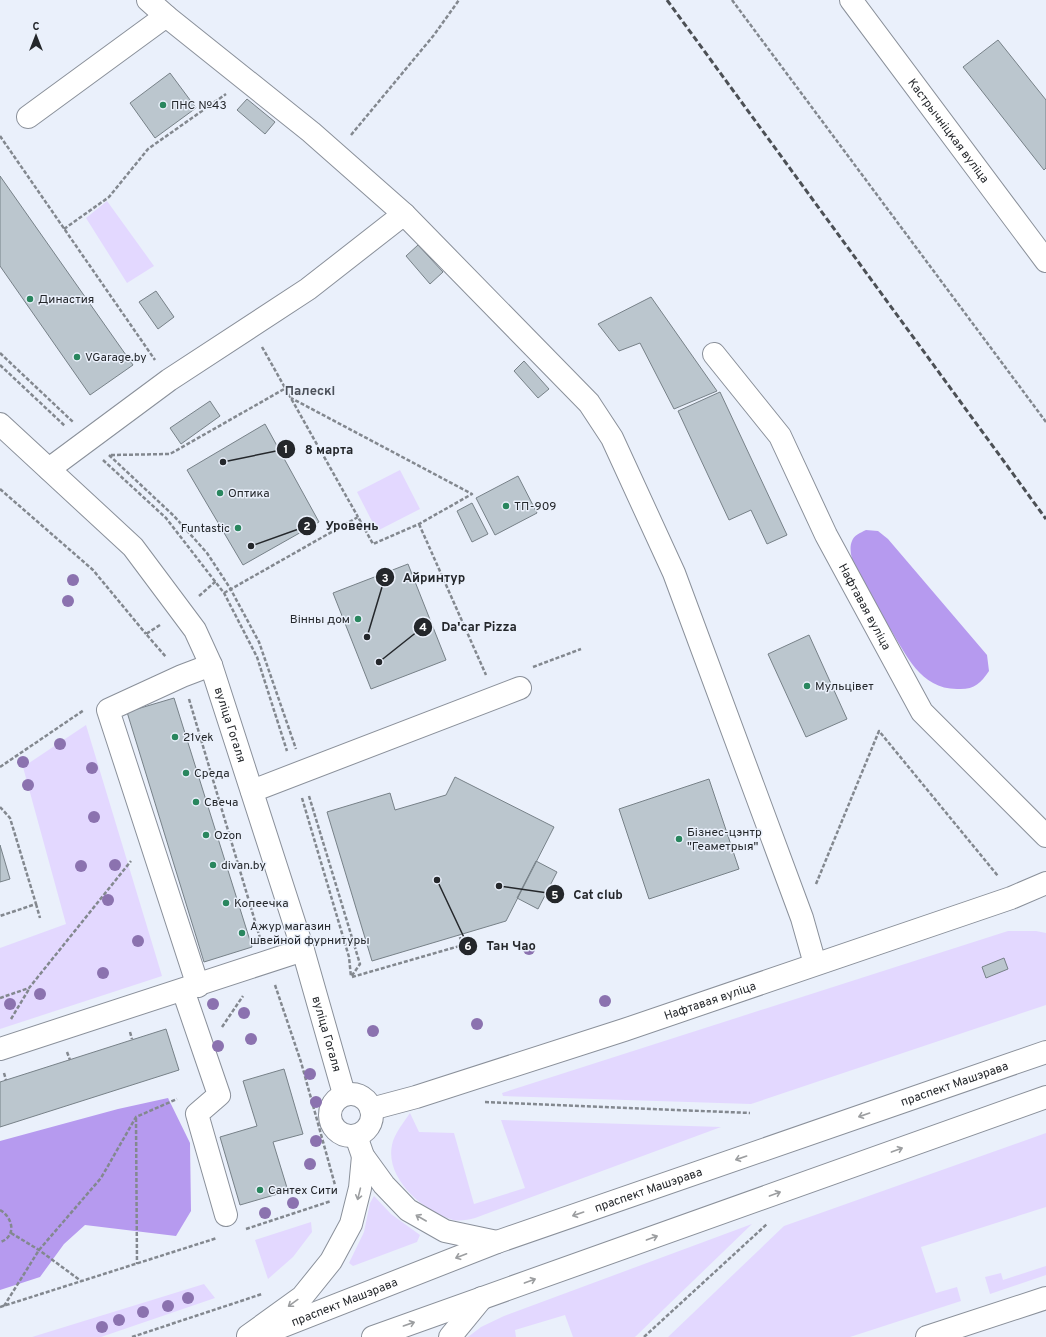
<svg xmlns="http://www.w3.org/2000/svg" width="1046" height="1337" viewBox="0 0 1046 1337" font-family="Overpass,sans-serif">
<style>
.green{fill:#e3d8ff}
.forest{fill:#b69aef}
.building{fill:#bbc6ce;stroke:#778188}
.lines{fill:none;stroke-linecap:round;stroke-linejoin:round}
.minor-casing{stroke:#8a909a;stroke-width:24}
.major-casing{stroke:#8a909a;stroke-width:24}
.path{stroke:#83888f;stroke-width:2.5;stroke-dasharray:4 2;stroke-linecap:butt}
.minor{stroke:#fff;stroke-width:22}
.major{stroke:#fff;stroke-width:22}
.rail{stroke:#4c5055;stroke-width:3;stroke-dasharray:6 3;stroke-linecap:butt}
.tree{fill:#8b72af}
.oneway{stroke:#9c9ea0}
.poi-dot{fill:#29865e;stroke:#eaf0fb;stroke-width:1.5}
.labels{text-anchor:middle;stroke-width:3;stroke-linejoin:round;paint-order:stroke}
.poi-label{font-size:12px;fill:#24272b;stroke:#eaf0fb;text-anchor:start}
.street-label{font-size:12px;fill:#24272b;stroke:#eaf0fb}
.neighbourhood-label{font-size:13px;font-weight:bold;fill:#4c515a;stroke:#eaf0fb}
.leader{fill:none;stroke:#24272b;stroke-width:1.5}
.callout-dot{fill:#24272b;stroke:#eaf0fb;stroke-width:1.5}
.mark-label{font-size:12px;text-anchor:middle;font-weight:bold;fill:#fff}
.callout-label{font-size:13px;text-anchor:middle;font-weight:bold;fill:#24272b;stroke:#eaf0fb;stroke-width:3;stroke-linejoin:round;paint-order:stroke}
</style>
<rect width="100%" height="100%" fill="#eaf0fb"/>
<!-- green -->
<path class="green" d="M107,201L154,266L127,283L86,218Z
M400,470L420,509L377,531L357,492Z
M86,725L162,976L0,1029V948L66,924L23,767Z
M1008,931H1036L1046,933V1005L751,1104L503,1096L502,1093Z
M410,1113L419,1132L454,1133L474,1204L525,1188L501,1120L721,1127L475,1218C467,1220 458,1222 450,1219C422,1210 385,1178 392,1145C394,1134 404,1122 410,1113Z
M1046,1133V1207L921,1247L936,1293L957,1287L961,1301L850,1337H668L784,1226Z
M374,1196L391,1214L420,1235L417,1242L353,1266L349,1263L364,1232L370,1203Z
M311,1222L312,1232L293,1257L268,1279L255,1240Z
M752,1224L635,1337H573L565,1315L515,1330L516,1337H468L481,1327L504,1316Z
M1046,1266V1275L990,1294L985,1277L1001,1273L1003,1280Z
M204,1284L215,1298L101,1337H32Z"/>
<!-- forest -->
<path class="forest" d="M866,530L878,531L888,539L987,655L989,671C980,684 974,690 957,689C920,689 906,654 889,627C878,610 843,561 852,541C854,535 860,533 866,530Z
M168,1098L190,1143L191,1211L176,1236L85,1225L64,1244L40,1277L0,1290V1141L118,1109Z"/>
<!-- building -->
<path class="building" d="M998,40L1046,100V168L1044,170L963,67Z
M170,73L196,108L155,138L130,103Z
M247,99L275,122L265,134L237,110Z
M0,176L133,365L90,395L0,266Z
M418,245L443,272L430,284L406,256Z
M156,291L174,317L158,329L139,302Z
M651,297L717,391L674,409L640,343L619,351L598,324Z
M524,361L549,389L538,398L514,371Z
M720,392L787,535L767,544L751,510L729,520L678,411Z
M210,401L220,416L181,444L170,428Z
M265,424L319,522L243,565L187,470Z
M518,476L537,513L495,535L476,498Z
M472,503L488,534L472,542L457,511Z
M408,564L446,660L371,689L333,593Z
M809,635L847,719L806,737L768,654Z
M174,698L252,947L204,962L127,712Z
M455,777L554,827L506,921L372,961L327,812L390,793L395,810L446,795Z
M709,779L739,869L649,899L619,809Z
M0,845L10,879L0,882Z
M536,861L557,872L538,909L517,898Z
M1004,958L1008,969L986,978L982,967Z
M166,1029L179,1070L0,1127V1082Z
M284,1069L303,1134L273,1142L288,1191L240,1205L220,1137L257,1126L243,1081Z"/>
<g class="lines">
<!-- minor casing -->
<g class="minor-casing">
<g id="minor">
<path d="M148,0L166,16"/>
<path id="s1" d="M851,0L1046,261"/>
<path d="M28,117L166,16L311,132L404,214"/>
<path id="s2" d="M714,354L780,436L826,535L922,712L1046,836"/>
<path id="s3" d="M0,424L133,547L195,630L211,665L303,950L344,1094"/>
<path d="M49,469L169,380L308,289L404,214L589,403L612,438L674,573L802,918L815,964"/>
<path d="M252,791L520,688"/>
<path d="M198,986L108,710L182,676L211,665"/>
<path d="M183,990L219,1095L197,1114L226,1215"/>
<path d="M0,1049L303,950"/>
<circle cx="351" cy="1115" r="21"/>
<path id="s4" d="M371,1109L416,1097L624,1030L1011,898L1046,883"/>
<path d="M356,1136L363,1156L384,1185L408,1210L445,1231L497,1242"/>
<path d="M248,1336L302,1297L331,1261L351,1224L360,1188L363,1156"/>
<path d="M450,1337L482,1298"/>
<path d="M927,1337L1046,1298"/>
</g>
</g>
<!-- major casing -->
<g class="major-casing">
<g id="major">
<path id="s5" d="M255,1337L497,1242L1046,1052"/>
<path d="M373,1337L1046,1097"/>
</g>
</g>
<!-- path -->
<path class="path" d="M732,0L1046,422
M351,135L434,35L459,0
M0,136L155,360
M64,229L109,197L148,149L226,94
M262,347L358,517
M0,353L73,422
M0,365L65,426
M109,455L174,516L207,553L230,588L259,642L296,749
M111,455L170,454L286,388
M103,460L166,518L224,593L257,657L287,751
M0,489L93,570L146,634
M419,524L486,675
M224,593L358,517L373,544L419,524L472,494L291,398
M199,596L216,581
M160,625L146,634L166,657
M533,667L581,649
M189,699L260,938
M0,767L84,710
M309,796L360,964L351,977
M302,798L349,957L351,977
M0,807L10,818L36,904L0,916
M816,884L879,731L998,876
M36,904L40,918
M352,977L463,945L459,935
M275,985L301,1062L335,1185
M0,998L29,988L131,861
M11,1019L29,989
M222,1027L243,996
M130,1032L132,1039
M67,1052L70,1060
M4,1073L6,1080
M485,1102L750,1113
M136,1118L137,1264
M0,1210C13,1217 17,1237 0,1242
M246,1229L331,1201
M11,1233L39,1250L81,1281
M4,1306L39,1250L101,1178L136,1117L177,1099
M0,1307L217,1238
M132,1337L262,1294
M644,1337L767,1224"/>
<!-- minor -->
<use href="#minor" class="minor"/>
<!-- major -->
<use href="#major" class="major"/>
<!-- rail -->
<path class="rail" d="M667,0L1046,519"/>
</g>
<!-- trees -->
<g class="tree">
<circle cx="73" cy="580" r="6"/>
<circle cx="68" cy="601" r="6"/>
<circle cx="60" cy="744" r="6"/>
<circle cx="23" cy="762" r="6"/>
<circle cx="92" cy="768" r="6"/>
<circle cx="28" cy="785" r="6"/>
<circle cx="94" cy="817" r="6"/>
<circle cx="115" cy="865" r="6"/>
<circle cx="81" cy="866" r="6"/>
<circle cx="108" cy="900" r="6"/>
<circle cx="138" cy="941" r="6"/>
<circle cx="529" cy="949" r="6"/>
<circle cx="103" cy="973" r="6"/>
<circle cx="40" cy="994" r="6"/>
<circle cx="605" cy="1001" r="6"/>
<circle cx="10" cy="1004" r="6"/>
<circle cx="213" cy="1004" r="6"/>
<circle cx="244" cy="1013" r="6"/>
<circle cx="477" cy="1024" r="6"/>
<circle cx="373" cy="1031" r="6"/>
<circle cx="251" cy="1039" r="6"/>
<circle cx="218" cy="1046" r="6"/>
<circle cx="310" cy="1074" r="6"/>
<circle cx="316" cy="1102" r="6"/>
<circle cx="316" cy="1141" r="6"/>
<circle cx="310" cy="1164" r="6"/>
<circle cx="293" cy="1203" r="6"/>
<circle cx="265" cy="1213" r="6"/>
<circle cx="188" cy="1298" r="6"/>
<circle cx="168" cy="1306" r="6"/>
<circle cx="143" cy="1312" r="6"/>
<circle cx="119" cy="1320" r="6"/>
<circle cx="102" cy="1327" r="6"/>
</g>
<!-- one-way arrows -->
<defs><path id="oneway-shaft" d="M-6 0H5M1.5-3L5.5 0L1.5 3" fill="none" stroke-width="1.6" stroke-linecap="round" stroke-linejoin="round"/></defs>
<g class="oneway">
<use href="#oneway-shaft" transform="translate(864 1115) rotate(161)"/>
<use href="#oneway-shaft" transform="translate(897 1150) rotate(-20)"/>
<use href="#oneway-shaft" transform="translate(741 1158) rotate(161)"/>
<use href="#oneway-shaft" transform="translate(359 1194) rotate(104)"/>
<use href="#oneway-shaft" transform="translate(775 1194) rotate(-20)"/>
<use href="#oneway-shaft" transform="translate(578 1214) rotate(161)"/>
<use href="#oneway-shaft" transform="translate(421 1218) rotate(-150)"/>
<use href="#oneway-shaft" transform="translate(652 1238) rotate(-20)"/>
<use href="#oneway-shaft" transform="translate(461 1256) rotate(159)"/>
<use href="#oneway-shaft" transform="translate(530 1281) rotate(-20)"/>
<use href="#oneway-shaft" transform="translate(293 1303) rotate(144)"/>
<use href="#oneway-shaft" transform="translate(409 1324) rotate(-19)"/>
</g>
<!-- markers -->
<g class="poi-dot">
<circle cx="163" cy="105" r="4"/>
<circle cx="30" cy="299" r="4"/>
<circle cx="77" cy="357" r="4"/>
<circle cx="220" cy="493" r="4"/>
<circle cx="506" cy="506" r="4"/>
<circle cx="238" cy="528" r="4"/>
<circle cx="358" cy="619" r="4"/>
<circle cx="807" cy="686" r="4"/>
<circle cx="175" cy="737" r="4"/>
<circle cx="186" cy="773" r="4"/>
<circle cx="196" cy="802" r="4"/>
<circle cx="206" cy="835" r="4"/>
<circle cx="679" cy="839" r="4"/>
<circle cx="213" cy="865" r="4"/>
<circle cx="226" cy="903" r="4"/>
<circle cx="242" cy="933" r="4"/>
<circle cx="260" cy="1190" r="4"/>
</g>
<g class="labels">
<!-- poi labels -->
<g class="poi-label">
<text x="171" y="109">ПНС №43</text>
<text x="38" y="303">Династия</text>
<text x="85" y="361">VGarage.by</text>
<text x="228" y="497">Оптика</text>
<text x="514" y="510">ТП-909</text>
<text x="230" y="532" text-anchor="end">Funtastic</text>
<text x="350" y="623" text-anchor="end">Вінны дом</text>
<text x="815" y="690">Мульцівет</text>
<text x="183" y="741">21vek</text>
<text x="194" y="777">Среда</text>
<text x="204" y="806">Свеча</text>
<text x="687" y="836">Бізнес-цэнтр<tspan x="687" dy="14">"Геаметрыя"</tspan></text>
<text x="214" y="839">Ozon</text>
<text x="221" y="869">divan.by</text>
<text x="234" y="907">Копеечка</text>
<text x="250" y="930">Ажур магазин<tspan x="250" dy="14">швейной фурнитуры</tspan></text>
<text x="268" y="1194">Сантех Сити</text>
</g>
<!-- street labels -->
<g class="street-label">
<text dy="4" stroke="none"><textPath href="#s1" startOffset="163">Кастрычніцкая вуліца</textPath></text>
<text dy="4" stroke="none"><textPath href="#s2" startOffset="296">Нафтавая вуліца</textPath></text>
<text dy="4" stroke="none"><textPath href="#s3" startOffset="386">вуліца Гогаля</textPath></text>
<text dy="4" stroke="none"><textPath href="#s4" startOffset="356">Нафтавая вуліца</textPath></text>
<text dy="4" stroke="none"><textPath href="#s3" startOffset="710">вуліца Гогаля</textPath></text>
<text dy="4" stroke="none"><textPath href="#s5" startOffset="744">праспект Машэрава</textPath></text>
<text dy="4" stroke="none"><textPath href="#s5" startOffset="420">праспект Машэрава</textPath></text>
<text dy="4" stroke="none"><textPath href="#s5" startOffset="96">праспект Машэрава</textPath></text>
</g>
<!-- neighbourhood labels -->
<g class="neighbourhood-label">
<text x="310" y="395">Палескі</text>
</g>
</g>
<!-- callouts -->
<path class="leader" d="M223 462L286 449M251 546L307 526M367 637L385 577M379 662L423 627M499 886L555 894M437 880L468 946"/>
<g class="callout-dot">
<circle cx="223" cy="462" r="4"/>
<circle cx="251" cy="546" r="4"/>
<circle cx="367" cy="637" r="4"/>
<circle cx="379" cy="662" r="4"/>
<circle cx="499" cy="886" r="4"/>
<circle cx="437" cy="880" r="4"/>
<circle cx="286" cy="449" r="10"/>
<circle cx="307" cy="526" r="10"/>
<circle cx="385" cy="577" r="10"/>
<circle cx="423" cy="627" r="10"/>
<circle cx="555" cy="894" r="10"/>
<circle cx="468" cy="946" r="10"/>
</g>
<g class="mark-label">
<text x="286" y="453">1</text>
<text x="307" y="530">2</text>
<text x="385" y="582">3</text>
<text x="423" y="631">4</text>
<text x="555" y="899">5</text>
<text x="468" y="950">6</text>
</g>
<g class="callout-label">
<text x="329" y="454">8 марта</text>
<text x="352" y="530">Уровень</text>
<text x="434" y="582">Айринтур</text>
<text x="479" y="631">Da'car Pizza</text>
<text x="598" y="899">Cat club</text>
<text x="511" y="950">Тан Чао</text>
</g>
<!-- north arrow -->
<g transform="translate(36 36)" stroke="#eaf0fb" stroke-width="3" paint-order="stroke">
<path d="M0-3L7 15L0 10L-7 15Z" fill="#24272b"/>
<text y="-6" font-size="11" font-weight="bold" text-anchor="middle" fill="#24272b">С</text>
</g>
</svg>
